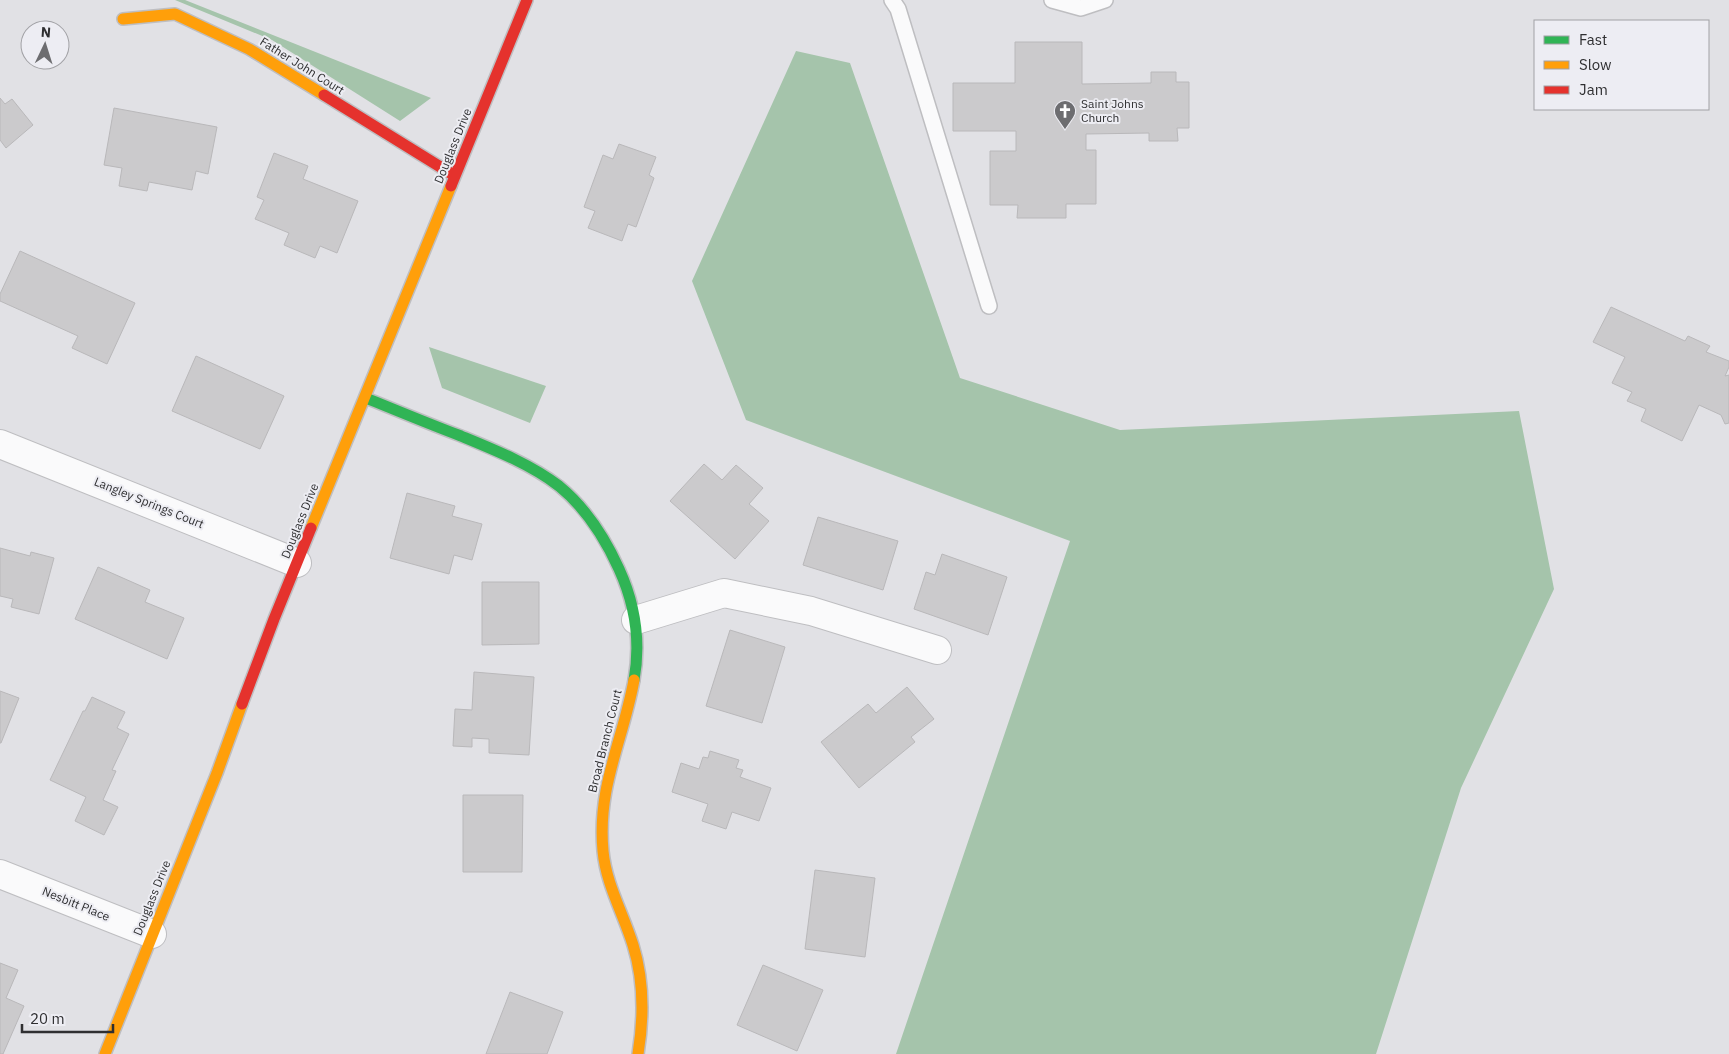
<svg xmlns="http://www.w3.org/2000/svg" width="1729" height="1054" viewBox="0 0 1729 1054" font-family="'IBM Plex Sans',sans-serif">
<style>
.forest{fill:#a5c4ab}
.building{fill:#cbcacc;stroke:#b9b8ba}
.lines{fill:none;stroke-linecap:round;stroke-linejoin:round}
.lane-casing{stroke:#bebec1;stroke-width:18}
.street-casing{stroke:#bebec1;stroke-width:30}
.fast-casing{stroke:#bebec1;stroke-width:14}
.slow-casing{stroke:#bebec1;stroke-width:14}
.jam-casing{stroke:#bebec1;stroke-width:14}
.lane{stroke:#fafafb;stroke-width:15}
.street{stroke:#fafafb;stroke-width:28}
.fast{stroke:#30b455;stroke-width:11}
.slow{stroke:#ff9f0a;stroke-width:11}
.jam{stroke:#e5322d;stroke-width:11}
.labels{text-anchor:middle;stroke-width:4;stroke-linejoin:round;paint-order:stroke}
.street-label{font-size:12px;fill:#2f2f31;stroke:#ededf3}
.poi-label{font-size:12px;fill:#2f2f31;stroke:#ededf3;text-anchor:start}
</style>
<rect width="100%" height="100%" fill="#e1e1e5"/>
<!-- forest -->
<path class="forest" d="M175,0H185L431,98L400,121L272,40Z
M796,51L850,63L960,378L1120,430L1519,411L1554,589L1461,788L1376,1054H896L1070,541L746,420L692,281Z
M429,347L546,386L530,423L442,388Z"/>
<!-- building -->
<path class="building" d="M1015,42H1082V84L1151,83V72H1176V82H1189V128H1177L1178,141H1149V133L1086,134V150H1096V204H1066V218H1017L1018,205H990V151H1016V131H953V83H1015Z
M0,98L5,104L12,99L33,125L6,148L0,140Z
M114,108L217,127L208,174L196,171L192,190L149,182L147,191L119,186L122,168L104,165Z
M619,144L656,157L649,175L654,178L636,227L628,224L622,241L588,228L595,211L584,207L603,155L613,159Z
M274,153L308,166L303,179L358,201L337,253L320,246L315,258L284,245L289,233L255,219L264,200L257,197Z
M20,251L135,303L107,364L72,348L78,336L0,301V294Z
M1611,307L1685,341L1688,336L1710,346L1706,352L1729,361V367L1725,376L1729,375V423L1725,424L1721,415L1699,405L1682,441L1641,421L1646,409L1627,401L1632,392L1612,383L1625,357L1593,342Z
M196,356L284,396L260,449L172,411Z
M704,464L722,480L736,465L763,488L749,504L769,521L735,559L670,501Z
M407,493L455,506L452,516L482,524L472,560L454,555L449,574L390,558Z
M818,517L898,541L883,590L803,565Z
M0,548L30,556L31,552L54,558L39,614L11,607L13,599L0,596Z
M942,554L1007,577L988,635L914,609L926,572L935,575Z
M98,567L150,590L145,602L184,618L167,659L75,619Z
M482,582H539V644L482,645Z
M730,630L785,647L762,723L706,706Z
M474,672L534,677L529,755L489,753V739L472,738V747L453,746L455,709L472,710Z
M907,687L934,719L911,737L915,742L859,788L821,742L868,704L876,713Z
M0,691L19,698L1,743H0Z
M92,697L125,712L117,728L129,734L112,770L116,771L103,800L118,807L104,835L75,821L86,797L50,780L83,711H85Z
M710,751L739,760L736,768L743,770L740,777L771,788L759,821L732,812L726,829L702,821L708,804L672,792L681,763L699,769L703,757L708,758Z
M463,795H523L522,872H463Z
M815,870L875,878L865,957L805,949Z
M0,963L18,970L6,998L24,1006L3,1054H0Z
M763,965L823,990L797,1051L737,1025Z
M510,992L563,1012L547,1054H486Z"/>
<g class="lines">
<!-- lane casing -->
<g class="lane-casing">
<path id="lane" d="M892,0L898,9L989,306
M1052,0L1081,8L1105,0"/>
</g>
<!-- street casing -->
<g class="street-casing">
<path id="street" d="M0,444L297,563
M636,620L724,593L811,611L937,650
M0,874L152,934"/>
</g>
<!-- fast casing -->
<g class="fast-casing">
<path id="fast" d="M366,398C398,411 429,424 461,436C495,450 530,464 559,486C586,508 605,538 619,569C635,604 641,641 634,680"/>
</g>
<!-- slow casing -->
<g class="slow-casing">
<path id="slow" d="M123,19L175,14L249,49L324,95
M311,528L451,186
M634,680C623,741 597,786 603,851C606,884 623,913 633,945C644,980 644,1017 638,1054
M105,1054L217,773L242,704"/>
</g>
<!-- jam casing -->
<g class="jam-casing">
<path id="jam" d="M324,95L455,176
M451,186L527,0
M242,704L274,619L311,528"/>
</g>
<!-- lane -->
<use href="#lane" class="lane"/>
<!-- street -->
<use href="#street" class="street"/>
<!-- fast -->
<use href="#fast" class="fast"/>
<!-- slow -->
<use href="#slow" class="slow"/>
<!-- jam -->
<use href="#jam" class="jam"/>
</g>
<!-- icons -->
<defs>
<g id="church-pin" transform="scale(1.125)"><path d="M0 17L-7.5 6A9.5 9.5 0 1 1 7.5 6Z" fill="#6d6d70" stroke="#ededf3"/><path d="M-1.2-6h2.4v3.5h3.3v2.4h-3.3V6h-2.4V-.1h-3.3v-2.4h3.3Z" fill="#fff"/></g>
</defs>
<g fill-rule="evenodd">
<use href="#church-pin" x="1065" y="111"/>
</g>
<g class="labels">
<!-- street labels -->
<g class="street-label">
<text transform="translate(302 66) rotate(32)" y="4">Father John Court</text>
<text transform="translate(453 146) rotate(-68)" y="4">Douglass Drive</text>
<text transform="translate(149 503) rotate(22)" y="4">Langley Springs Court</text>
<text transform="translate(300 521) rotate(-68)" y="4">Douglass Drive</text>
<text transform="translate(605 741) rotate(-76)" y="4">Broad Branch Court</text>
<text transform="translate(152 898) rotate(-68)" y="4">Douglass Drive</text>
<text transform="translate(76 904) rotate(22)" y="4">Nesbitt Place</text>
</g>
<!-- poi labels -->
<g class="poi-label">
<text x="1081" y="108">Saint Johns<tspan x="1081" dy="14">Church</tspan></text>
</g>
</g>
<!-- legend -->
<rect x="1534" y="20" width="175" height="90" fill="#ededf3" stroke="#a1a1a5"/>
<rect x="1544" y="36" width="25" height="8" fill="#30b455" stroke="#a1a1a5"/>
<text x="1579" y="45" font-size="15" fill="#2f2f31">Fast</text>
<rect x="1544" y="61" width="25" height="8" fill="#ff9f0a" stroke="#a1a1a5"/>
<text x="1579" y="70" font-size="15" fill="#2f2f31">Slow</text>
<rect x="1544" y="86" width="25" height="8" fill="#e5322d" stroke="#a1a1a5"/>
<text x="1579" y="95" font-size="15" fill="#2f2f31">Jam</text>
<!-- north arrow -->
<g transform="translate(45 45) rotate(4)"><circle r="24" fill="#ededf3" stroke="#a1a1a5"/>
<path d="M0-4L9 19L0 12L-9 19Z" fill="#6d6d70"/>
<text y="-8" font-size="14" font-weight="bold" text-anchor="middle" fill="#2f2f31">N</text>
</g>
<!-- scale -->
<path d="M22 1024v8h91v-8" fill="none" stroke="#2f2f31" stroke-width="2.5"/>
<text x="30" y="1024" font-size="15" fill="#2f2f31" stroke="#ededf3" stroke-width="4" paint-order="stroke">20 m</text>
</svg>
